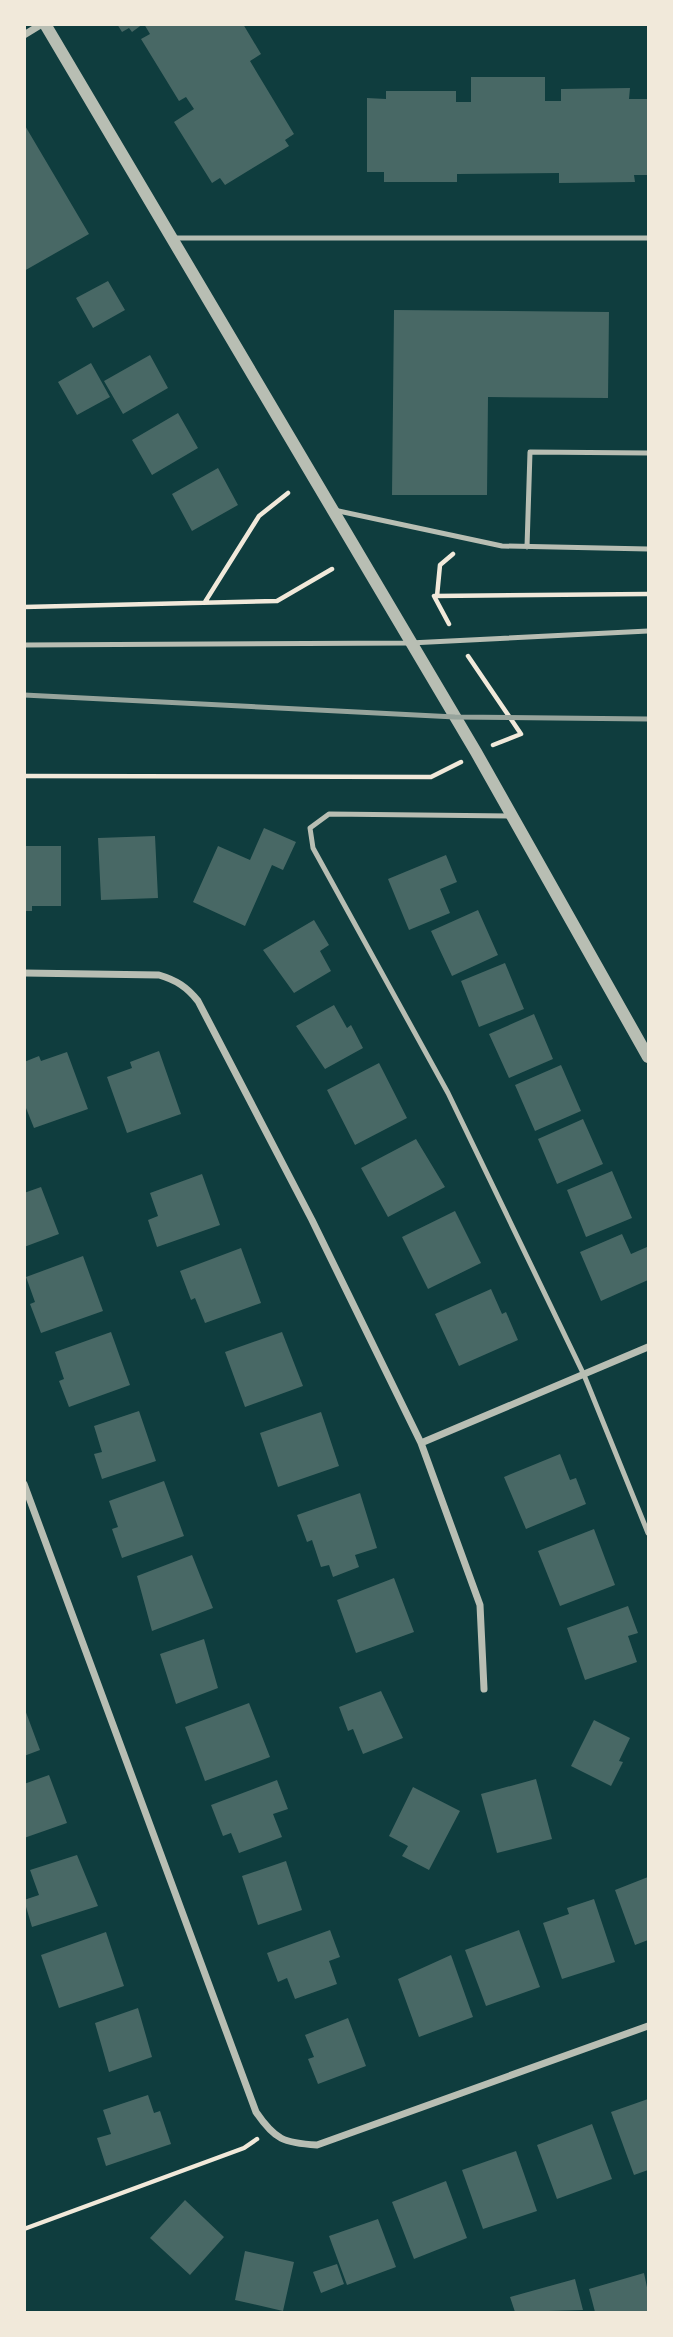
<svg xmlns="http://www.w3.org/2000/svg" width="673" height="2337" viewBox="0 0 673 2337" font-family="'Playfair Display',serif">
<style>
.building{fill:#486865}
.lines{fill:none;stroke-linecap:round;stroke-linejoin:round}
.path{stroke:#f1e9da;stroke-width:4.5}
.service{stroke:#b8beb3;stroke-width:5}
.minor{stroke:#b8beb3;stroke-width:7}
.tertiary{stroke:#b8beb3;stroke-width:12}
.rail{stroke:#97a49c;stroke-width:5}
</style>
<rect width="100%" height="100%" fill="#0f3d3e"/>
<!-- building -->
<path class="building" d="M117,24H143L132,32L129,28L122,32Z
M144,24H243L261,54L250,61L294,134L285,140L289,146L225,185L220,178L212,183L174,122L194,109L186,97L179,101L141,39L150,34Z
M471,77H545V101H561V89L630,88L629,99H648V175H634L635,182L559,183V173L457,174V182H384V172H367V98L386,99V91H456V102H471Z
M24,124L89,234L24,271Z
M108,281L125,310L93,328L76,298Z
M394,310L609,312L608,398L488,397L487,495H392Z
M150,355L168,388L123,414L104,381Z
M91,363L110,397L77,415L58,382Z
M178,413L198,448L152,475L132,440Z
M218,468L238,505L192,531L172,494Z
M264,828L296,842L283,870L272,865L245,926L193,902L218,846L250,860Z
M155,836L158,898L101,900L98,838Z
M24,846H61V906H32V911H24Z
M446,855L457,882L440,889L450,913L409,930L388,879Z
M478,910L498,955L452,976L431,931Z
M314,920L329,945L320,951L331,971L294,993L263,950Z
M505,963L524,1009L479,1027L461,981Z
M334,1005L347,1028L351,1025L363,1048L325,1069L296,1026Z
M534,1014L553,1059L509,1078L489,1034Z
M159,1051L181,1114L127,1133L107,1077L132,1068L130,1062Z
M67,1052L88,1109L34,1128L24,1103V1062L39,1056L41,1061Z
M379,1063L407,1118L355,1145L327,1090Z
M561,1065L581,1111L535,1131L515,1085Z
M583,1119L603,1164L557,1184L538,1139Z
M416,1139L445,1187L388,1217L361,1168Z
M612,1171L632,1218L586,1237L567,1190Z
M202,1174L220,1225L157,1247L148,1220L158,1216L150,1193Z
M41,1187L59,1234L24,1247V1193Z
M455,1211L481,1263L428,1289L402,1237Z
M622,1234L631,1254L647,1247L648,1280L601,1301L580,1252Z
M241,1248L261,1303L205,1323L195,1298L191,1300L180,1271Z
M83,1256L103,1311L41,1333L30,1304L35,1302L26,1277Z
M491,1289L502,1314L506,1312L518,1340L459,1366L435,1314Z
M111,1332L130,1385L69,1407L59,1381L64,1379L55,1352Z
M282,1332L303,1386L245,1407L225,1352Z
M139,1411L156,1461L102,1479L94,1454L102,1452L94,1426Z
M321,1412L339,1466L278,1487L260,1433Z
M560,1454L570,1480L576,1478L586,1504L526,1529L504,1477Z
M164,1481L184,1536L122,1558L112,1529L118,1527L109,1501Z
M360,1493L377,1548L355,1555L359,1567L333,1577L329,1565L321,1567L312,1540L307,1542L297,1515Z
M594,1529L615,1585L560,1606L538,1551Z
M192,1555L213,1608L152,1631L137,1576Z
M394,1578L414,1632L356,1653L337,1600Z
M628,1606L638,1633L628,1636L637,1662L585,1680L567,1628Z
M204,1639L218,1688L176,1704L160,1654Z
M381,1691L403,1738L363,1754L353,1729L348,1731L339,1707Z
M249,1703L270,1757L205,1781L185,1727Z
M24,1707L40,1750L24,1756Z
M594,1720L630,1738L619,1761L623,1762L611,1786L571,1766Z
M49,1775L67,1823L24,1838V1784Z
M536,1779L552,1839L497,1853L481,1794Z
M277,1780L288,1809L273,1814L282,1837L239,1853L231,1833L223,1836L211,1805Z
M413,1787L460,1811L429,1870L402,1856L408,1846L389,1836Z
M77,1855L98,1906L32,1927L24,1900L39,1895L30,1870Z
M286,1861L302,1910L258,1925L242,1876Z
M648,1877V1940L635,1945L615,1890Z
M594,1899L615,1962L562,1979L543,1923L569,1914L567,1908Z
M330,1930L340,1957L329,1961L337,1984L295,1999L287,1978L278,1982L267,1953Z
M519,1930L540,1987L486,2006L465,1950Z
M106,1932L124,1986L59,2008L41,1955Z
M451,1955L473,2017L419,2037L398,1979Z
M138,2008L152,2057L109,2072L95,2023Z
M348,2018L366,2066L318,2084L308,2059L314,2057L305,2035Z
M148,2095L154,2113L160,2111L171,2144L106,2166L97,2138L111,2134L103,2110Z
M648,2099V2170L634,2175L611,2112Z
M592,2124L612,2179L557,2199L537,2145Z
M516,2151L537,2211L483,2229L462,2170Z
M446,2181L467,2238L414,2259L392,2202Z
M185,2200L224,2237L190,2275L150,2238Z
M378,2219L396,2267L347,2285L329,2236Z
M245,2251L294,2262L283,2311L235,2300Z
M337,2264L344,2284L321,2293L313,2272Z
M644,2273L648,2292V2312H595L589,2289Z
M575,2279L583,2310L515,2312L510,2297Z"/>
<g class="lines">
<!-- path -->
<path class="path" d="M437,596L440,565L453,554
M205,602L259,516L288,493
M24,607L277,601L332,569
M449,624L434,596L648,594
M468,656L521,734L493,745
M24,776L431,777L461,762
M24,2229L244,2148L257,2139"/>
<!-- service -->
<path class="service" d="M174,238H648
M334,510L502,546L648,549
M527,547L530,452L648,453
M24,645L410,643L648,631
M510,816L329,814L310,828L313,848L448,1093L584,1375L648,1533"/>
<!-- minor -->
<path class="minor" d="M24,35L42,24
M24,973L159,975C176,980 187,987 198,1001L312,1220L421,1443L648,1347
M421,1443L480,1605L484,1689
M24,1484L256,2112C275,2140 284,2143 317,2145L648,2026"/>
<!-- tertiary -->
<path class="tertiary" d="M45,24L476,752L648,1057"/>
<!-- rail -->
<path class="rail" d="M24,695L455,717L648,719"/>
</g>
<!-- border -->
<rect width="673" height="2337" fill="none" stroke="#f1e9da" stroke-width="52"/>
</svg>
